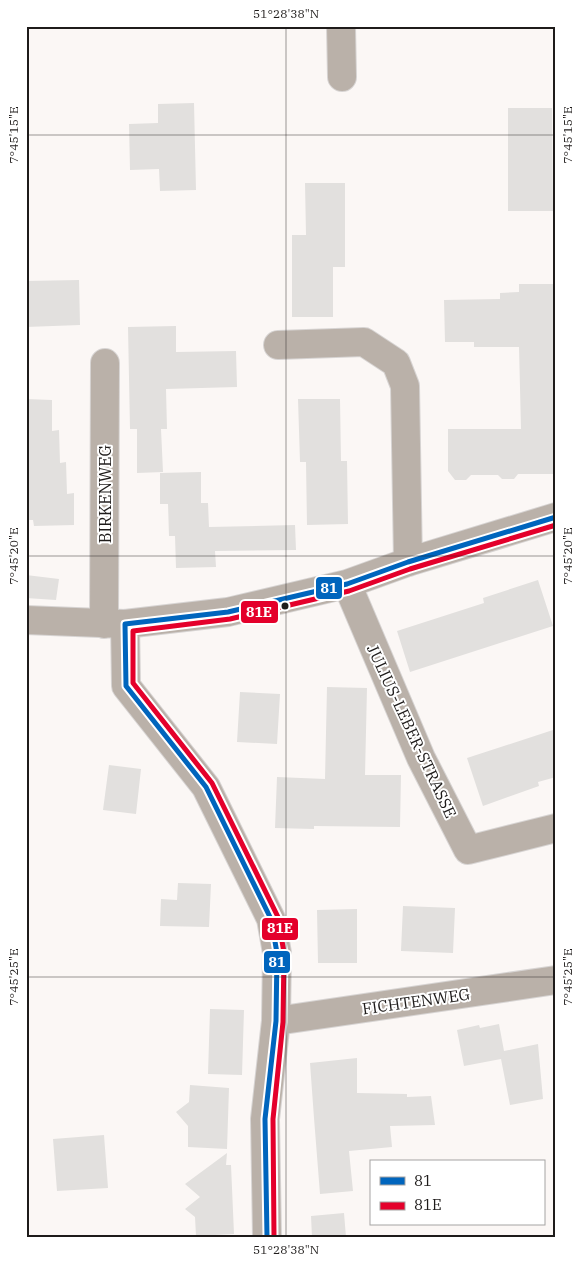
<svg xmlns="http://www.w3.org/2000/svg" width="582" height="1263" viewBox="0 0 582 1263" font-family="'IBM Plex Serif',serif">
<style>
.building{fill:#e2e0de}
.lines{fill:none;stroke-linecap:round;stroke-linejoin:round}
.street-casing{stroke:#d7d4d3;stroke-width:30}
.street{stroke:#bab1a9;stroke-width:28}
.bus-1-casing{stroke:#fff;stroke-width:9}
.bus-2-casing{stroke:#fff;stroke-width:9}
.bus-1{stroke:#0065bd;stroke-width:5}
.bus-2{stroke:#e4002b;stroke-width:5}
.ticks{fill:none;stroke:#1e1b1a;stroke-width:1;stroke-opacity:0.45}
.bus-dot{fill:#1e1b1a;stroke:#fff;stroke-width:2}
.labels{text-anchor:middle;stroke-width:4;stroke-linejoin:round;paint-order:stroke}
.street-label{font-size:16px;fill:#1e1b1a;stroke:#fff}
.line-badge{stroke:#fff;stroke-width:2}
.badge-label{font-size:14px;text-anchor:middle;font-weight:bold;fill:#fff}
.neatline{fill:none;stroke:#1e1b1a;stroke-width:2}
.ticks-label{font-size:12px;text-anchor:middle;fill:#1e1b1a}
</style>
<rect width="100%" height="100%" fill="#fbf7f5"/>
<!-- building -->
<path class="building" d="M194,103L196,190L160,191L159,169L130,170L129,124L158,123V104Z
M508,108H552L553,211H508Z
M305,183H345V267H333V317H292V235H306Z
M79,280L80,325L26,327V281Z
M519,284H556V474H518L514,479H502L498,475H471L466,480H455L448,471V429H521L519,347H474V342H445L444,300L500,299V293L519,292Z
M176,326V352L236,351L237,387L166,389L167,429H161L163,472L137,473V429H130L128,327Z
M26,399L52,400V431L59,430L60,463L66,462L67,494L74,493V525L34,526L33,520H26Z
M298,399H340L341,461H347L348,524L307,525L306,462H300Z
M201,472V503H208L209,527L295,525L296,550L215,551L216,567L176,568L175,536H169L168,504H160V473Z
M26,575L59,579L56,600L26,598Z
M538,580L553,626L410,672L397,631L484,603L483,598Z
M327,687L367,688L365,775H401L400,827L314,826V829L275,828L277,777L325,779Z
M240,692L280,694L277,744L237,742Z
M556,729V777L538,782L539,786L483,806L467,758Z
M109,765L141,769L136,814L103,810Z
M178,883L211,884L209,927L160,926L161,899L177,900Z
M403,906L455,908L453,953L401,951Z
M357,909V963H318L317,910Z
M210,1009L244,1010L242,1075L208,1074Z
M499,1024L504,1051L538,1044L543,1099L510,1105L501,1059L464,1066L457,1030L479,1025L480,1028Z
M357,1058V1093L407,1094V1097L431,1096L435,1125L390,1126L392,1147L349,1151L353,1191L320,1194L314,1118L310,1063Z
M190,1085L229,1088L227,1149L188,1147V1126L176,1112L189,1102Z
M104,1135L108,1188L57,1191L53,1139Z
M227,1153L226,1165H231L234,1234L196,1236L195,1217L185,1209L200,1197L185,1184Z
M344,1213L346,1237H312L311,1216Z"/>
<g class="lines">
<!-- street casing -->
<g class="street-casing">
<path id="street" d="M341,26L342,77
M278,345L364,342L396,363L405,386L408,562
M347,584L421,758L468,850L556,828
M26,620L125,624L228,612L347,584L408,562L556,517
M104,624L105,363
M125,624L126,686L206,787L271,919L277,953L276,1021L265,1119L267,1237
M276,1021L556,980"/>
</g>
<!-- street -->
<use href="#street" class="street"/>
<!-- bus-1 casing -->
<g class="bus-1-casing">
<path id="bus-1" d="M267,1237L265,1119L276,1021L277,953L271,919L206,787L126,686L125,624L228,612L347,584L408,562L556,517"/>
</g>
<!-- bus-2 casing -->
<g class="bus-2-casing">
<path id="bus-2" d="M274,1237L273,1119L283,1022L284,953L278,917L212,783L133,683V631L230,619L349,591L410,569L556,525"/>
</g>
<!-- bus-1 -->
<use href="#bus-1" class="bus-1"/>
<!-- bus-2 -->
<use href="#bus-2" class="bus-2"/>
</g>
<!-- ticks -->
<path class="ticks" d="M286,26V1237M555,26V1237M26,135H556M26,556H556M26,977H556"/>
<!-- markers -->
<circle class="bus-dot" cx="285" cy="606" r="4.5"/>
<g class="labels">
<!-- street labels -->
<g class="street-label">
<text transform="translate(105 494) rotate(-90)" y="6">BIRKENWEG</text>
<text transform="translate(412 731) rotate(65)" y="6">JULIUS-LEBER-STRASSE</text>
<text transform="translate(416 1001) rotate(-8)" y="6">FICHTENWEG</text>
</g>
</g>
<g class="line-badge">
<rect x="315" y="576" width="28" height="24" rx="5" fill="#0065bd"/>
<rect x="240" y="600" width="39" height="24" rx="5" fill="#e4002b"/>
<rect x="261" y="917" width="38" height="24" rx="5" fill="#e4002b"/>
<rect x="263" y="950" width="28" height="24" rx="5" fill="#0065bd"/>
</g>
<g class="badge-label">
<text x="329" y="593">81</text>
<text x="259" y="617">81E</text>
<text x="280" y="933">81E</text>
<text x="277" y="967">81</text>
</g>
<!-- border -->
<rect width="582" height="1263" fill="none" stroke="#ffffff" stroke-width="55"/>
<!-- legend -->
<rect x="370" y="1160" width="175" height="65" fill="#ffffff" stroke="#a5a4a3"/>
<rect x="380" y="1177" width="25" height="8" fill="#0065bd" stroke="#a5a4a3"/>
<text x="414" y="1186" font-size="15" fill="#1e1b1a">81</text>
<rect x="380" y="1202" width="25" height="8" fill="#e4002b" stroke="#a5a4a3"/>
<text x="414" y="1210" font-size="15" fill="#1e1b1a">81E</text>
<rect x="28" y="28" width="526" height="1208" class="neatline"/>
<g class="ticks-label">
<text x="286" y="18">51°28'38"N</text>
<text transform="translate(568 135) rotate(-90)" y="4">7°45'15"E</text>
<text transform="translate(14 135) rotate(-90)" y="4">7°45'15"E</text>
<text transform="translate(14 556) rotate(-90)" y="4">7°45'20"E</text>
<text transform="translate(568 556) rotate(-90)" y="4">7°45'20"E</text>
<text transform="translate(14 977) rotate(-90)" y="4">7°45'25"E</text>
<text transform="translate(568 977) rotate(-90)" y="4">7°45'25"E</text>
<text x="286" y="1254">51°28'38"N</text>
</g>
</svg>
